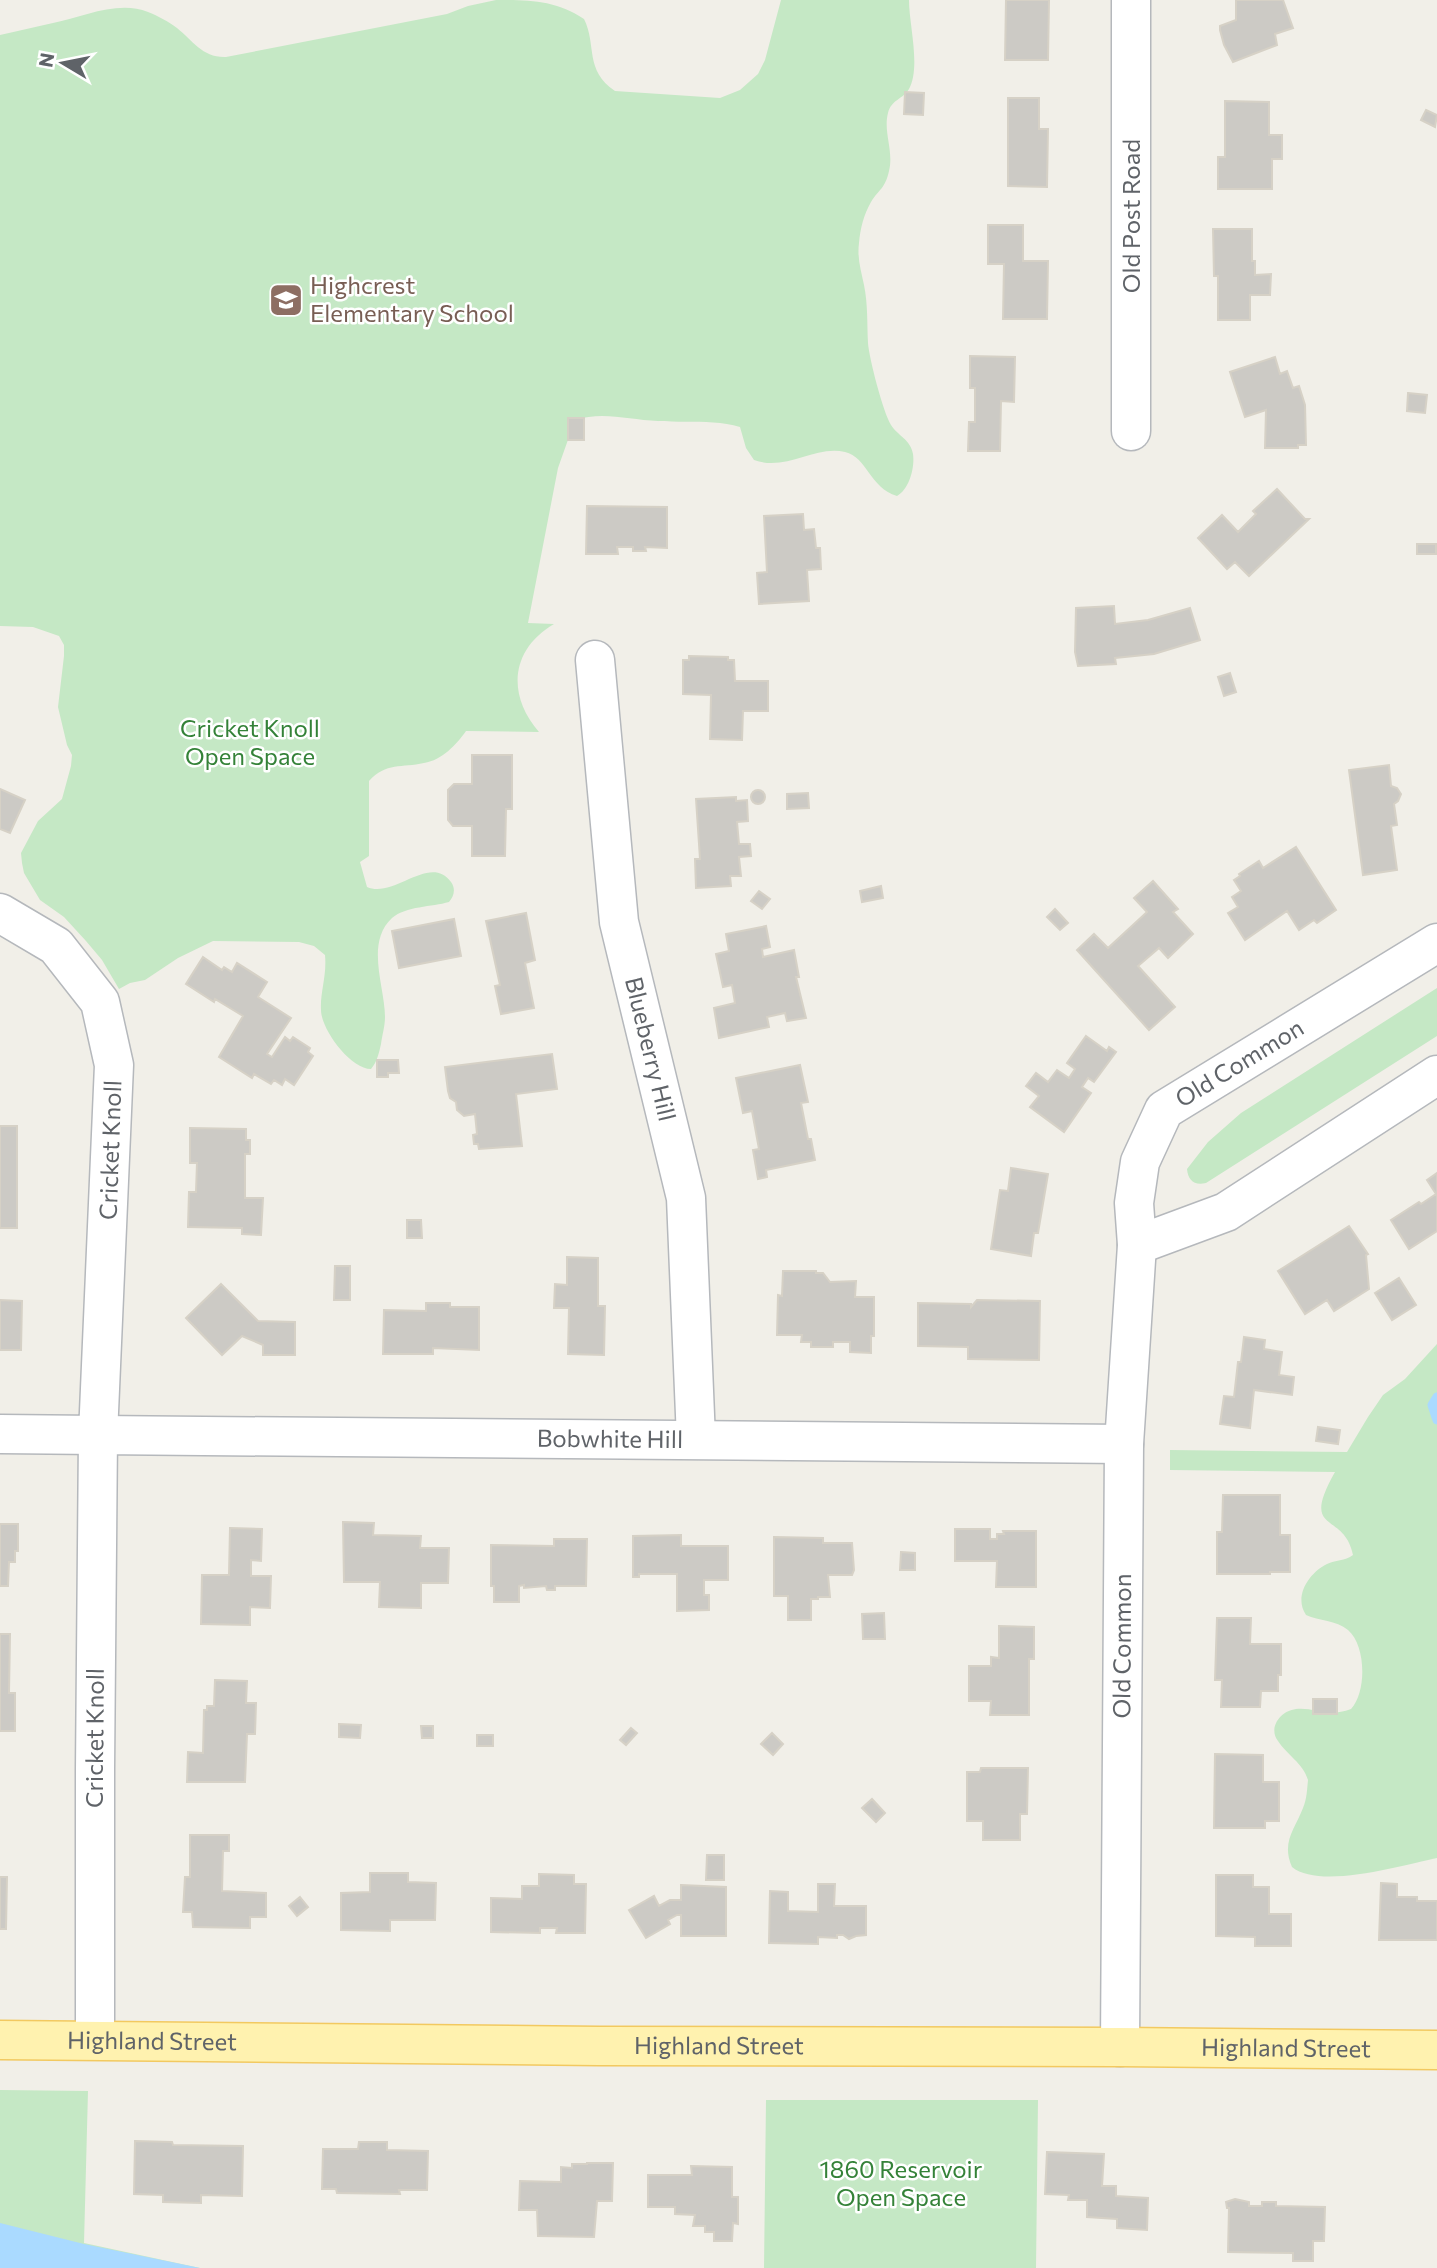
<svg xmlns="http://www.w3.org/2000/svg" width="1437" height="2268" viewBox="0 0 1437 2268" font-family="Commissioner,sans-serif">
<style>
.green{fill:#c5e8c5}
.water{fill:#aadaff}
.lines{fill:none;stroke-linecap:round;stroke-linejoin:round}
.stream{stroke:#aadaff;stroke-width:9}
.building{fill:#cccac5;stroke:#d6d1c6;stroke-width:2}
.minor-casing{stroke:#b5b8bc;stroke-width:41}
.major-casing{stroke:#f2c960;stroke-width:41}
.minor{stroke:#fff;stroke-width:38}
.major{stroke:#fff2af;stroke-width:38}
.labels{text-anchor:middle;stroke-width:5;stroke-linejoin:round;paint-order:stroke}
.street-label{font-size:24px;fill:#5f6368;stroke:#fff}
.education-label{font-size:24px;fill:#785e54;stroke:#fff;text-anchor:start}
.park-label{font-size:24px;fill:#348238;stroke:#fff}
</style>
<rect width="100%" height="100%" fill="#f1efe8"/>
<!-- green -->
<path class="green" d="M496,0C530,0 555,0 584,19C597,45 584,70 615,91L720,98L740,90L758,74L765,60L781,0H909C909,25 921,67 909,89C903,99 891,100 888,113C883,132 894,151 889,171C885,189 879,189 871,202C864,214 860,229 859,243C857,258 861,270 864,285C868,304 867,324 868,343C869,358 883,412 891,425C897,435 911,440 913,454C915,468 909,489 897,496C870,488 867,457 845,452C814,445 786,472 754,460L746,448L740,427C714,419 685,423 658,421C629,420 603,411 575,420L558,468L528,623L554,624C510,650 507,695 539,732L466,731C456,745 442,760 424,763C402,768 386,762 369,781V856L360,862L367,887C394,899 430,853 451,882C456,889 454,896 449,902C432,907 406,906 392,918C365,943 385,987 385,1017C385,1026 382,1036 381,1044C379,1053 377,1062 371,1069C350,1069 321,1029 321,1010C320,992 327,976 325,955L314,946L299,942L213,941L178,958L145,980L130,983L119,989L102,960L86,941L64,917L40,900L24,873L22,863L21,853L38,821L62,799L71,766L72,755L67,745L58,707L64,656V645L59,636L33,627L0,626V35C18,31 35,27 53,23C83,17 118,0 148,12C158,16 169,22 177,28C193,41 203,58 226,57L447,14L468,6Z
M1437,988V1036L1206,1183C1194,1186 1188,1180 1187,1169L1208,1142L1241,1113Z
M1437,1344V1858C1403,1865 1320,1890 1292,1867C1281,1842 1295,1829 1303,1808C1307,1799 1307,1789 1308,1780C1303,1763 1287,1755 1278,1741C1268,1728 1280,1711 1296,1709C1315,1707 1327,1718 1351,1709C1367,1692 1366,1645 1348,1630C1336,1620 1319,1621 1306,1615C1293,1596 1310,1572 1327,1564C1335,1560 1345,1561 1353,1555C1344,1510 1299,1536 1335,1472L1170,1470V1450L1347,1452L1368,1417L1383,1395L1405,1379Z
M0,2090L88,2091L84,2243L200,2268H0Z
M766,2100H1038L1036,2268H764Z"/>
<!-- water -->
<path class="water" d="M0,2223L84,2244L200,2268H0Z"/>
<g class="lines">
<!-- stream -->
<path class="stream" d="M1437,1397L1432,1405L1437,1420"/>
</g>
<!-- building -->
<path class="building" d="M1006,0H1049L1048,60H1005Z
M1236,0H1283L1293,28L1275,34L1277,45L1233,62L1224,45L1220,30V26L1236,20Z
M905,92L924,93L923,115L904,114Z
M1008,98H1039V129H1048L1047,187L1008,186Z
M1225,101L1269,102V135H1282V159H1272V189H1218V157H1225Z
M1426,110L1437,115L1435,127L1421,120Z
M988,225H1023V261H1048L1047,319H1003L1004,264H988Z
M1213,229H1252V261H1255V275L1271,274L1270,295H1250V320H1218V276H1214Z
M970,356L1015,357L1014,402L1001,401L1000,451H968L969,422H975V388H970Z
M1275,357L1280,374L1287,371L1293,388L1299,386L1305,405L1306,445H1298V448H1265L1266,410L1245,417L1230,372Z
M1408,393L1427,395L1425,413L1407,411Z
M568,418H584V440H568Z
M1277,489L1305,519H1309L1249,576L1235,562L1227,569L1198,538L1222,515L1238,532L1256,514L1253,511Z
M587,506L667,507V548L645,547L646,551H633V547H617L618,554H586Z
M803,514L804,530L814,529L816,548H820L821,569L807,570L809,601L759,604L757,573L767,572L764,516Z
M1417,544H1436V554H1417Z
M1114,606L1115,624L1148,620L1190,608L1200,640L1154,654L1115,658L1116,664L1078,666L1075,652L1076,608Z
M689,656L728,657V660H734L735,681H768V711H743L742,740L710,739L711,695L683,694V660H689Z
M1230,673L1236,692L1224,696L1218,677Z
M472,755H512V809H506L505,856H472V826H453L448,820V790L454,784H472Z
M1389,765L1391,786L1397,788L1401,794L1398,801L1394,804L1397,825L1391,826L1397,870L1363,875L1349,770Z
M0,789L25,800L10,833L0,829Z
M751 797a7 7 0 1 1 14 0a7 7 0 1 1-14 0Z
M808,793L809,808L787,809V794Z
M736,797V801L747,800L748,821L737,822L739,844H750L751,856L739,857L741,876H730L731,886L696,888L695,859H700L696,799Z
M1296,847L1336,910L1317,923L1314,920L1299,930L1287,911L1245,940L1228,913L1238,907L1232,897L1241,891L1234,880L1240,876L1239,874L1259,861L1263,868Z
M1153,881L1178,909L1173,912L1193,934L1168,958L1159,948L1138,966L1175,1007L1149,1030L1077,950L1094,934L1108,948L1147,912L1134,898Z
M881,886L883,898L862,902L860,891Z
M759,891L770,899L762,909L751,901Z
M1055,909L1068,923L1060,930L1047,917Z
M526,913L535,960L525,963L534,1008L501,1014L495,986L500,985L486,921Z
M454,919L461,956L399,968L392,931Z
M766,926L770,947L762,949L763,957L794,950L799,977H796L806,1018L787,1021L785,1013L767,1017L769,1027L719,1038L714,1008L735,1003L732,985L723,987L716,954L729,951L726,934Z
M203,957L222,970L224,967L232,972L237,963L267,982L258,997L291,1018L267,1054L272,1057L285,1037L290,1041L293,1037L310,1048L308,1052L313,1056L294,1085L285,1079L282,1085L274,1080L271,1084L254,1074L252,1078L219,1057L243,1016L215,999L214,1002L186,984Z
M1086,1036L1107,1051L1109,1047L1116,1052L1094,1082L1088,1078L1082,1087L1091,1093L1064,1132L1030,1107L1039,1096L1026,1086L1036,1073L1048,1082L1057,1070L1069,1078L1075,1069L1067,1063Z
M552,1054L557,1089L516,1094L522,1146L479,1149L478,1144H474L473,1135L477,1134L475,1114L464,1116L457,1110L456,1102L450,1098L448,1091L445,1067Z
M377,1060H398L399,1073H388V1077H377Z
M800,1065L808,1102L801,1103L808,1139H811L815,1160L766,1170L767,1177L758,1179L753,1150L759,1149L752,1111L743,1113L736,1078Z
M0,1126H17V1228H0Z
M190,1128L246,1129V1140H250V1154H245V1198H263L261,1235L242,1234V1228L188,1227L189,1192H196L197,1163H190Z
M1011,1168L1048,1174L1038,1233H1034L1031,1256L991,1249L1000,1190L1008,1191Z
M1437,1173V1231L1409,1249L1391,1220L1419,1202L1421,1204L1436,1194L1427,1180Z
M407,1220H421L422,1238H407Z
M1349,1226L1368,1254L1366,1255L1369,1289L1334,1311L1327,1300L1305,1314L1278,1271Z
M567,1257L598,1258V1306H605L604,1355L568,1354L569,1308H554L555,1284L567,1285Z
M335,1266H350V1300H334Z
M783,1271H816V1273H823L830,1282L856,1281L855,1297H874V1336H871V1353L850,1352V1342H833V1347H811V1342H801L802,1335H777L778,1295L782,1296Z
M1399,1278L1416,1305L1392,1320L1375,1293Z
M221,1284L258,1321L295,1322V1355H263V1345L242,1336L222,1355L186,1318Z
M0,1300L22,1301L21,1350H0Z
M977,1300L1040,1301L1039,1360L968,1359V1347L918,1346V1303L971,1304V1307Z
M426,1303H450V1307H479V1350L433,1348V1354H383L384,1310L426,1311Z
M1244,1337L1265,1340L1264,1349L1282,1352L1279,1375L1294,1377L1292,1395L1254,1390L1250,1428L1220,1424L1224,1396L1234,1397L1238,1362H1241Z
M1318,1427L1340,1430L1338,1444L1316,1441Z
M1223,1495H1280V1535H1290V1572H1270V1574H1217V1532H1222Z
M343,1522L374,1523L373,1535L421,1536L420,1548H449L448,1583H421V1608L379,1607L380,1582H344Z
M0,1524H18V1551H15V1562H9L8,1586H0Z
M230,1528L262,1529L261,1561L251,1560V1576H271L270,1608L250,1607V1625L201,1624L202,1575H229Z
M955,1529H990V1539H997V1534H1004L1003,1531H1036V1587H996L997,1561H955Z
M681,1535V1546H728V1580H704V1595H709V1610L677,1611V1574H639V1577H633V1536Z
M774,1537L823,1538V1543H852L854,1570L852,1575H828L830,1597H818V1599H811V1620H788V1596H774Z
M554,1539H587L586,1586H555V1590H547L546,1586L524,1588V1585L519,1586V1602H494V1586H491V1545L554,1546Z
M901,1552L915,1553V1570H900Z
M884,1613L885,1639H863L862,1614Z
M1217,1618H1251L1250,1644H1281V1675H1278V1691H1261L1260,1707H1221L1222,1680H1215Z
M999,1626L1034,1627V1659H1029V1715H990L991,1701H969V1666H991V1657L999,1658Z
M0,1634H10L9,1693H15V1731H0Z
M215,1680L247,1681L246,1703H256L255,1734H247L245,1782H187L188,1752L203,1753L204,1710H207V1706H214Z
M1313,1699H1337V1714H1313Z
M339,1724L361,1725L360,1738L339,1737Z
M421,1726H433V1738H422Z
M631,1728L637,1733L626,1745L620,1740Z
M772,1733L783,1744L773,1755L761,1744Z
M477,1735H493V1746H477Z
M1215,1754L1263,1755V1782H1279V1821H1265V1828H1214Z
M981,1768H1028L1027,1814H1020V1840H983V1821H967V1772H980Z
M872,1799L885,1813L876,1822L862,1808Z
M190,1835H229V1851H223L222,1891L266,1893V1917H250V1928L193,1927L192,1912H183L185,1877H190Z
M707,1855H724V1880H706Z
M370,1873H408V1882L436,1883L435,1920H390V1931L341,1930V1893L370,1892Z
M539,1874L574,1875V1884H586L585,1933H556L557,1928H540V1933L491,1932V1898L522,1899V1886H539Z
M1216,1875H1253V1887H1269V1914H1291V1946H1255V1937L1216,1936Z
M0,1877H7L6,1929H0Z
M1381,1883L1397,1884V1897H1417V1901H1437V1940H1379Z
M818,1884H835L834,1906H866V1935L856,1936L849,1939L843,1935H837V1938L818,1937V1944L769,1943L770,1891L788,1892V1911L818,1912Z
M681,1885L726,1887V1936H681V1915H677L668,1920L670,1924L646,1938L629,1910L654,1896L659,1906L670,1900H681Z
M300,1897L308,1907L297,1916L289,1906Z
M135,2141L172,2142L173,2145L243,2146L242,2196L201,2195V2203L163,2202V2195L134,2194Z
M359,2142H387V2150L428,2151L427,2190H399L400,2194L337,2193L336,2189H322L323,2149H358Z
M1047,2152L1104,2154L1102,2186H1116V2196L1148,2198L1147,2230L1117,2228V2219L1087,2217V2200H1068L1069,2195L1045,2194Z
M587,2163H613L612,2201H597L594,2237L538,2236L537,2210H519L520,2181L561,2182V2167L572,2168V2164H587Z
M691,2166L732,2167V2197H738V2224L733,2223L732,2241H714V2232H705V2226H693L695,2215L675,2214V2207H648V2175H692Z
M1235,2199L1249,2202V2206H1262V2202H1276V2206L1325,2207L1324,2241H1313V2261H1293V2253L1228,2252L1229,2208H1227L1226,2202Z"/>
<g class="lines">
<!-- minor casing -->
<g class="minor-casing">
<g id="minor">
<path d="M1131,0V431"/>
<path id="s1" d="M595,660L619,922L686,1198L696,1439"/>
<path d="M0,913L56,946L100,1002L114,1065L98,1435L0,1434"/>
<path d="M1137,1245L1226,1212L1437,1075"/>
<path id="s2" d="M95,2039V1769L98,1435L1124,1444"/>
<path id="s3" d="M1120,2047L1124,1444L1137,1245L1134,1203L1140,1162L1164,1110L1437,943"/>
</g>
</g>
<!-- major casing -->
<g class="major-casing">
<g id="major">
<path id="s4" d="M0,2040L599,2046L1120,2047L1437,2050"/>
</g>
</g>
<!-- minor -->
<use href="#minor" class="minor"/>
<!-- major -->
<use href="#major" class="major"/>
</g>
<!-- icons -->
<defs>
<g id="school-square" transform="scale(1.75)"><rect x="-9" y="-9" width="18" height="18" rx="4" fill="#8d6e63" stroke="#fff"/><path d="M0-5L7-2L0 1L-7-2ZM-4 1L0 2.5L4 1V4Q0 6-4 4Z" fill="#fff"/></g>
</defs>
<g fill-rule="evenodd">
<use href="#school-square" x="286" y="300"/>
</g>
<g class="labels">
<!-- street labels -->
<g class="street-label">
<text transform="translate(1132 216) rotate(-90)" y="8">Old Post Road</text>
<text dy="8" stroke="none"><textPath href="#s1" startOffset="394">Blueberry Hill</textPath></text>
<text dy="8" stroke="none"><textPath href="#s3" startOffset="1032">Old Common</textPath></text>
<text transform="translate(111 1150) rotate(-88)" y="8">Cricket Knoll</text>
<text dy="8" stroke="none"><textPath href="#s2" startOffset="1116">Bobwhite Hill</textPath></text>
<text dy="8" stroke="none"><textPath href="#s3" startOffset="401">Old Common</textPath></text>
<text dy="8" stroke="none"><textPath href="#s2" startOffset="301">Cricket Knoll</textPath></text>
<text dy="8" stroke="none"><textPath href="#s4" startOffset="152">Highland Street</textPath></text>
<text dy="8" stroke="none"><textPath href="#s4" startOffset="719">Highland Street</textPath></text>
<text dy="8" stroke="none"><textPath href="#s4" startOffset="1286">Highland Street</textPath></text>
</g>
<!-- education labels -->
<g class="education-label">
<text x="310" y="294">Highcrest<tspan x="310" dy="28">Elementary School</tspan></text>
</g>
<!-- park labels -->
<g class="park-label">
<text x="250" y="737">Cricket Knoll<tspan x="250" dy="28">Open Space</tspan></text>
<text x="901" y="2178">1860 Reservoir<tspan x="901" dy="28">Open Space</tspan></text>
</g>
</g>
<!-- north arrow -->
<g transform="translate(63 63) rotate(280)" stroke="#ffffff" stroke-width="5" paint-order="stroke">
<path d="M0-5L12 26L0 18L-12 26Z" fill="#5f6368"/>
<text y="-10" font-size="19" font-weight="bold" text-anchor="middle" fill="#5f6368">N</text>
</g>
</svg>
